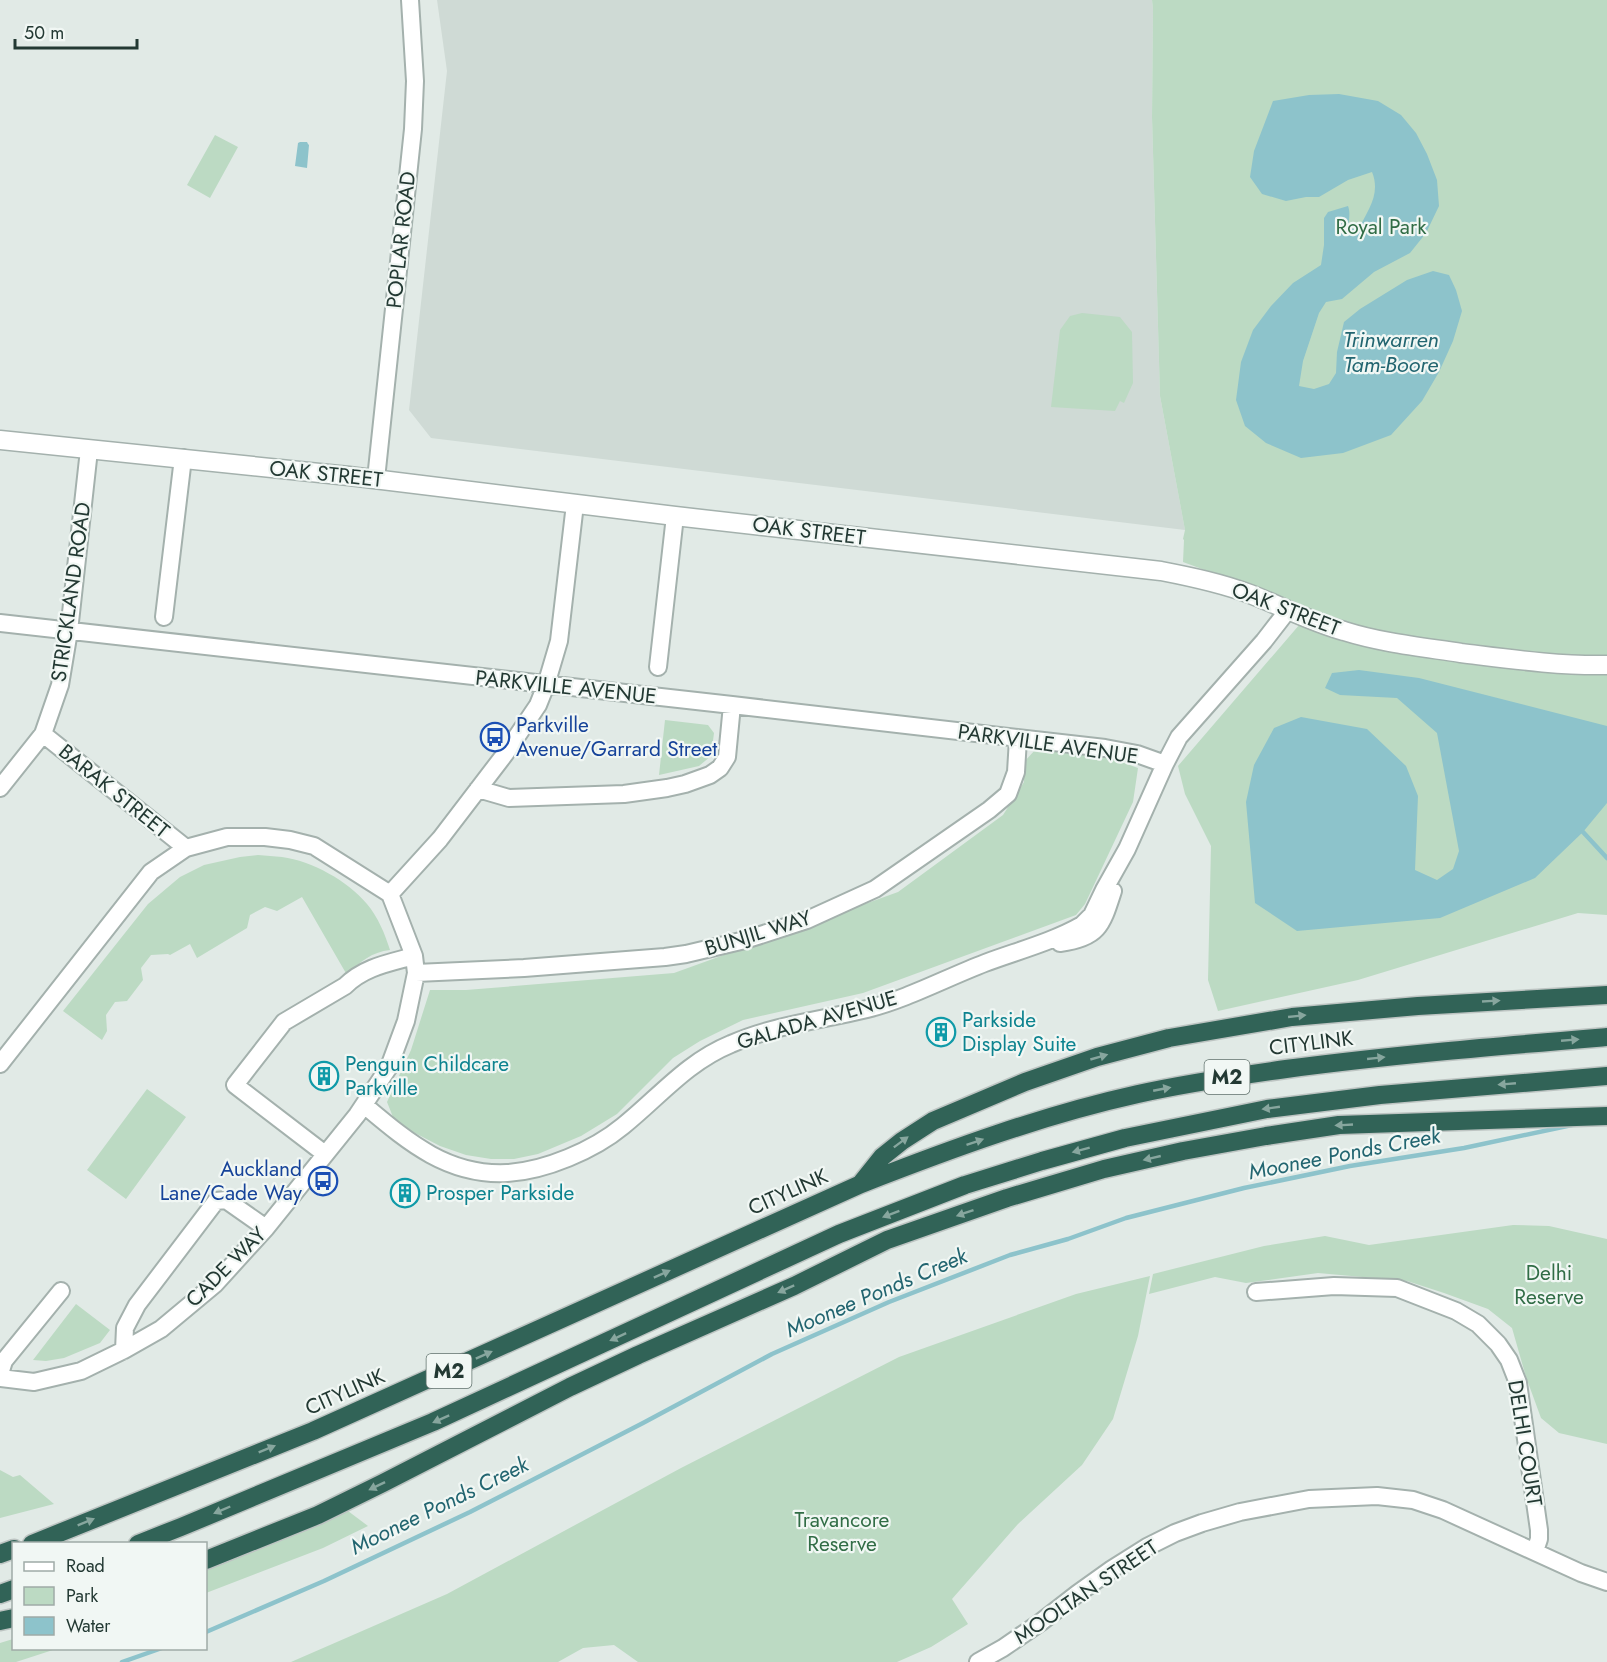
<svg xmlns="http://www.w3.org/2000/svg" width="1607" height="1662" viewBox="0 0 1607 1662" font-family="Jost,sans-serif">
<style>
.built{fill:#cfdad5}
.green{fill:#bcdac3}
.water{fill:#8dc3cb}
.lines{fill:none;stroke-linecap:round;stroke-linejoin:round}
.stream{stroke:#8dc3cb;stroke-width:4.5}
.minor-casing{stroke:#a4b1ad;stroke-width:20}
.tertiary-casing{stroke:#a4b1ad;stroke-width:21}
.motorway-casing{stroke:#bdc4c2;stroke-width:21}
.minor{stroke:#fff;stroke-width:16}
.tertiary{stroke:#fff;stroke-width:18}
.motorway{stroke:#316357;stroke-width:18}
.oneway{fill:#87a69e}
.labels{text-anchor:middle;stroke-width:4.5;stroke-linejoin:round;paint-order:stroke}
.shield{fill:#f1f7f4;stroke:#61726d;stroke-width:1.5}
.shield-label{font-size:20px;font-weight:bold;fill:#233933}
.park-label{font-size:21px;fill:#316d46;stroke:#f1f7f4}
.street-label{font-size:21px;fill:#233933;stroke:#f1f7f4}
.transit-label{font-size:21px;fill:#164399;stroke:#f1f7f4;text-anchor:start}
.culture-label{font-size:21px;fill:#0d838f;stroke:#f1f7f4;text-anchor:start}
.water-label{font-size:22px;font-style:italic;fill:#226570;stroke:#f1f7f4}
</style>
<rect width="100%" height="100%" fill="#e1eae6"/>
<!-- built -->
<path class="built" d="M437,0H1152L1153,9L1152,117L1160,396L1185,530L431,438L409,410L447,71Z"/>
<!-- green -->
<path class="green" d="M1152,0H1607V915L1578,913L1358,980L1218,1011L1208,980L1211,846L1185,794L1178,766L1312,610L1183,562L1184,540L1183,539L1185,530L1160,396L1152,117L1153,9Z
M215,135L238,147L210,198L187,185Z
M1082,313L1120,317L1132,332L1133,383L1124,403L1120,401L1115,411L1051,407L1060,330L1070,316Z
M665,720L708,725L714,733L711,756L699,766L659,775Z
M1035,750L1102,755L1138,768L1133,802L1085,904L1076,915L863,993L743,1020L700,1041L673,1058L617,1114L581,1136L538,1154L514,1159H491L466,1155L440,1146L413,1132L393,1117L387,1102L411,1050L430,990H466L674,973L898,892L1003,815L1024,782V762Z
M258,855C266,856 274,856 282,857C312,861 348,881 367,904C378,917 385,934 390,950C372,952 359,962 347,975L302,897L277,911L265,907L250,915L247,928L197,958L190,944L170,955L168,954L151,955L141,968L143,980L127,1001L115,1002L106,1015L107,1031L102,1040L63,1011L148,904L180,877L204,865L240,857Z
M147,1089L186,1117L126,1199L87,1170Z
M1513,1225L1549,1226L1607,1239V1444L1559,1433L1541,1418L1526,1377L1512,1328L1488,1309L1444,1293L1407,1281L1318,1273L1246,1283L1215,1277L1149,1294L1153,1274L1264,1246L1325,1236L1369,1245Z
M1150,1276L1138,1336L1113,1419L1082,1465L1018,1524L952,1599L968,1624L931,1647L897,1662H638L614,1645L583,1648L558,1662H291L447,1594L681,1468L899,1357L1076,1294Z
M76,1304L110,1330L100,1343L64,1358L46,1361L33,1360Z
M0,1470L13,1477L20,1475L54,1504L0,1518Z
M348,1511L368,1526L323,1548L206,1593V1567Z
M13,1639L14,1648L56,1649L16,1662H0V1643Z"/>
<!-- water -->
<path class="water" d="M1339,94L1378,101L1401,115L1416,133L1427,154L1437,180L1439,206L1426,233L1410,253L1374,272L1342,299L1326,302L1319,313L1303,361L1299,386L1314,389L1329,384L1336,373L1337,352L1344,322L1360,309L1407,280L1433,271L1449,275L1456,290L1462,311L1453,341L1439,372L1422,401L1391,435L1343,453L1301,458L1266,443L1245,426L1236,400L1241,362L1253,330L1271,306L1293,283L1321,265L1324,245V218L1328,212L1348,206C1351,214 1348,220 1349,228L1358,230C1368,210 1381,194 1372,172L1348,180L1319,197H1306L1286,201L1262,194L1250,177L1254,151L1273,101L1309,95Z
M300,142H307L308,144L309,145L307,168L295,166L298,143Z
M1359,670L1419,678L1607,726V803L1583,832L1535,878L1440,918L1297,931L1255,903L1246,802L1254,765L1274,728L1301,717L1367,729L1406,766L1418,796L1415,870L1437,880L1453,869L1459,851L1437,733L1397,698L1340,695L1325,688L1332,673Z"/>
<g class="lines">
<!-- stream -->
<path class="stream" d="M1583,832L1607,858
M206,1632L324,1581L470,1512L643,1423L772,1354L889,1302L1010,1255L1068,1239L1126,1218L1244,1188L1350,1166L1464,1148L1572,1125
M122,1662L162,1648"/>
<!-- minor casing -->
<g class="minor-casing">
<path id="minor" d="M376,479L413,129L415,81L410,0
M164,617L183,458
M0,623L732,705L1105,748L1137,754L1165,764
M658,667L675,516
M43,734L186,848
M0,788L43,734L60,685L69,631L89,450
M478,789L509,798L624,794L667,788L685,784L710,775L720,768L727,757L732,705
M390,894L440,839L505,754L538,705L546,685L559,641L575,504
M1060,943C1099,938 1102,925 1113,891
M416,973L524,968L665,957L686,954L745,940L807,920L875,889L989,810L1008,794L1016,772L1018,739
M0,1064L151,872L186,848L227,837H265L290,840L314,846L390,894L414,956L416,973L406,1021L389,1067L357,1115L266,1228L215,1284L161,1329L124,1350L81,1371L34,1382L0,1378
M364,1105C407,1141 447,1176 507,1173C545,1171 594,1150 623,1126C659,1097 687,1062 731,1044C774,1025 822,1020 867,1009C907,999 946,978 985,963C1017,951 1052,942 1082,925L1092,915L1104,890L1127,849L1165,764L1179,737L1264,641L1288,610
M325,1154L235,1085L284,1022L345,986C364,967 389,963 414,956
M1256,1292L1334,1286L1397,1288L1456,1311L1478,1324L1498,1344L1509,1360L1518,1383L1539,1530V1539L1535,1551
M124,1350L125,1328L137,1305L216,1201L226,1200L266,1228
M0,1374L4,1361L61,1291
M978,1662L1003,1648L1041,1622L1077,1594L1112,1569L1147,1547L1175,1533L1202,1523L1240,1512L1309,1499L1377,1496L1413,1500L1443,1510L1581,1573L1607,1582"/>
</g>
<!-- tertiary casing -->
<g class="tertiary-casing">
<path id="tertiary" d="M0,440L349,476L675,516L1161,571C1192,577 1221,583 1250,594C1281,606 1311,622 1344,631C1382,643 1422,647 1461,653C1510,659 1558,666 1607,665"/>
</g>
<!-- motorway casing -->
<g class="motorway-casing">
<path id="motorway" d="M862,1182L882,1157L902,1141L933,1121L1025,1082L1097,1057L1169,1038L1292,1017L1418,1006L1607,995
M32,1544L313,1431L861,1184C951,1149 1043,1115 1138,1094C1187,1083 1236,1076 1286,1069C1392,1055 1500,1046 1607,1037
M138,1544L181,1527L433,1422L839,1234L965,1185L1042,1161L1125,1138L1267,1109L1380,1095L1607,1076
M0,1554L14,1549
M206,1560L318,1515L383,1483L570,1387L638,1355L794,1286L887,1240L1007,1198L1104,1169L1183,1151L1266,1136L1339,1125L1607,1116
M0,1594L14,1589
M0,1621L14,1618"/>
</g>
<!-- minor -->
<use href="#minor" class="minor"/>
<!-- tertiary -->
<use href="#tertiary" class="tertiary"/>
<!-- motorway -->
<use href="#motorway" class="motorway"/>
</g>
<!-- one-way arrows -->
<defs><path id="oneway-solid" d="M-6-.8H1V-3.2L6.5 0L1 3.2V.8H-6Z" transform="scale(1.5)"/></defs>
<g class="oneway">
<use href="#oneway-solid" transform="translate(1491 1001) rotate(-3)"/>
<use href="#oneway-solid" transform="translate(1297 1016) rotate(-6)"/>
<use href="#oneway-solid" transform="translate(1570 1040) rotate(-5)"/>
<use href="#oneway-solid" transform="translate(1099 1057) rotate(-16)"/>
<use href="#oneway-solid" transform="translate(1376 1058) rotate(-6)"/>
<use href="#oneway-solid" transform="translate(1507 1084) rotate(175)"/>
<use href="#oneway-solid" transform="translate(1162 1089) rotate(-11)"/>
<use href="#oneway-solid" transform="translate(1271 1108) rotate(172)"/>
<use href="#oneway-solid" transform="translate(1344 1125) rotate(177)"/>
<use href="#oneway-solid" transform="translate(901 1142) rotate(-37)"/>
<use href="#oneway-solid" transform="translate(975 1142) rotate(-19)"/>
<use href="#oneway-solid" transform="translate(1081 1150) rotate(165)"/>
<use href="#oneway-solid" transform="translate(1152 1158) rotate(167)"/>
<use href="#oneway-solid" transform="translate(965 1213) rotate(161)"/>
<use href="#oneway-solid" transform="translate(891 1214) rotate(159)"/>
<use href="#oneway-solid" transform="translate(662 1274) rotate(-24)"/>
<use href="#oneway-solid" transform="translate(786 1289) rotate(156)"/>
<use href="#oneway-solid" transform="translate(618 1337) rotate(155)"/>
<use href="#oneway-solid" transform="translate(484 1355) rotate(-24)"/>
<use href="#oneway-solid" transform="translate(441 1419) rotate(156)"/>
<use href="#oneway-solid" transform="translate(267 1449) rotate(-22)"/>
<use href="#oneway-solid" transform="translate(377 1486) rotate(154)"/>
<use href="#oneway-solid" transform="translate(222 1510) rotate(157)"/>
<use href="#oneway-solid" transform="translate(86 1522) rotate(-22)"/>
</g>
<!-- icons -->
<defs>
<g id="bus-ring" transform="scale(1.5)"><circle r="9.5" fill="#f1f7f4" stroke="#1a4fb4" stroke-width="1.5"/><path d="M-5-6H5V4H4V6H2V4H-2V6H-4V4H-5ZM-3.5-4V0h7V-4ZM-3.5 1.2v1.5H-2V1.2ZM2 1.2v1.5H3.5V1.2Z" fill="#1a4fb4"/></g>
<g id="building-ring" transform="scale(1.5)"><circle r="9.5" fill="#f1f7f4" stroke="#0f9aa8" stroke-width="1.5"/><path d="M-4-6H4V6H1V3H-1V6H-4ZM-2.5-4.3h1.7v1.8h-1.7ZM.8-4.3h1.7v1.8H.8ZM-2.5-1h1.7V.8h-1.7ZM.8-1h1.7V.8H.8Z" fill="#0f9aa8"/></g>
</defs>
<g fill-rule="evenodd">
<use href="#bus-ring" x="495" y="737"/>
<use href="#building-ring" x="941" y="1032"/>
<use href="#building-ring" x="324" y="1076"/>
<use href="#bus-ring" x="323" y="1181"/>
<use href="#building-ring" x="405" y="1193"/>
</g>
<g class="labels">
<!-- shield labels -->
<g class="shield">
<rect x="1204.5" y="1060" width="45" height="34" rx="4.5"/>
<rect x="426.5" y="1354" width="45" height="34" rx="4.5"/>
</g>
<g class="shield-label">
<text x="1227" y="1084">M2</text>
<text x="449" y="1378">M2</text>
</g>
<!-- park labels -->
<g class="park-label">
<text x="1381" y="234">Royal Park</text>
<text x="1549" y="1280">Delhi<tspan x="1549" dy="24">Reserve</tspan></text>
<text x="842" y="1527">Travancore<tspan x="842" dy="24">Reserve</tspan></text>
</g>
<!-- street labels -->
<g class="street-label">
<text transform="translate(401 240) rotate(-84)" y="7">POPLAR ROAD</text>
<text transform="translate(326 474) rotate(6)" y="7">OAK STREET</text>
<text transform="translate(809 531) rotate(7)" y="7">OAK STREET</text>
<text transform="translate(71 592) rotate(-82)" y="7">STRICKLAND ROAD</text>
<text transform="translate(1286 609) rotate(21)" y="7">OAK STREET</text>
<text transform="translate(566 687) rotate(6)" y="7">PARKVILLE AVENUE</text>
<text transform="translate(1048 744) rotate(8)" y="7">PARKVILLE AVENUE</text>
<text transform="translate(114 791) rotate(39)" y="7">BARAK STREET</text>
<text transform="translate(758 933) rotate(-17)" y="7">BUNJIL WAY</text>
<text transform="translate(817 1020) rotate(-16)" y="7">GALADA AVENUE</text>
<text transform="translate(1311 1043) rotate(-7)" y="7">CITYLINK</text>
<text transform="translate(788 1192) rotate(-24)" y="7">CITYLINK</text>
<text transform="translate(226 1267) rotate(-45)" y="7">CADE WAY</text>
<text transform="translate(345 1392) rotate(-24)" y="7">CITYLINK</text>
<text transform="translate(1525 1443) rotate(81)" y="7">DELHI COURT</text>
<text transform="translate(1086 1592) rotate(-34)" y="7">MOOLTAN STREET</text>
</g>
<!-- transit labels -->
<g class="transit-label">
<text x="516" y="732">Parkville<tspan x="516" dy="24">Avenue/Garrard Street</tspan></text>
<text x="302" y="1176" text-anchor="end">Auckland<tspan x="302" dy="24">Lane/Cade Way</tspan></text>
</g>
<!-- culture labels -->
<g class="culture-label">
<text x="962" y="1027">Parkside<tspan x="962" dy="24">Display Suite</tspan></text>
<text x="345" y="1071">Penguin Childcare<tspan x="345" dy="24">Parkville</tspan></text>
<text x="426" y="1200">Prosper Parkside</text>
</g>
<!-- water labels -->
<g class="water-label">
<text x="1391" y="347">Trinwarren<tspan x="1391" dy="25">Tam-Boore</tspan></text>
<text transform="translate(1344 1153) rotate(-11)" y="8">Moonee Ponds Creek</text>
<text transform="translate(876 1292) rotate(-23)" y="8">Moonee Ponds Creek</text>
<text transform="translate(439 1505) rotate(-26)" y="8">Moonee Ponds Creek</text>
</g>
</g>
<!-- legend -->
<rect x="12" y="1542" width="195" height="108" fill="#f1f7f4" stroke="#9faba7" stroke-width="1.5"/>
<rect x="24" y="1562" width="30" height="9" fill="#ffffff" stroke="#9faba7" stroke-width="1.5"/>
<text x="66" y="1572" font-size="18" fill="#233933">Road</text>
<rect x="24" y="1587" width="30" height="18" fill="#bcdac3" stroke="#9faba7" stroke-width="1.5"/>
<text x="66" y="1602" font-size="18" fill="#233933">Park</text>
<rect x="24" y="1617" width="30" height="18" fill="#8dc3cb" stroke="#9faba7" stroke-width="1.5"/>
<text x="66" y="1632" font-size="18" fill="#233933">Water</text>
<!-- scale -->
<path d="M15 39v9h122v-9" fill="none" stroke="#233933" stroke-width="3"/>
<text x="24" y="39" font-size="18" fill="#233933" stroke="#f1f7f4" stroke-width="4.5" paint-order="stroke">50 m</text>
</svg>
